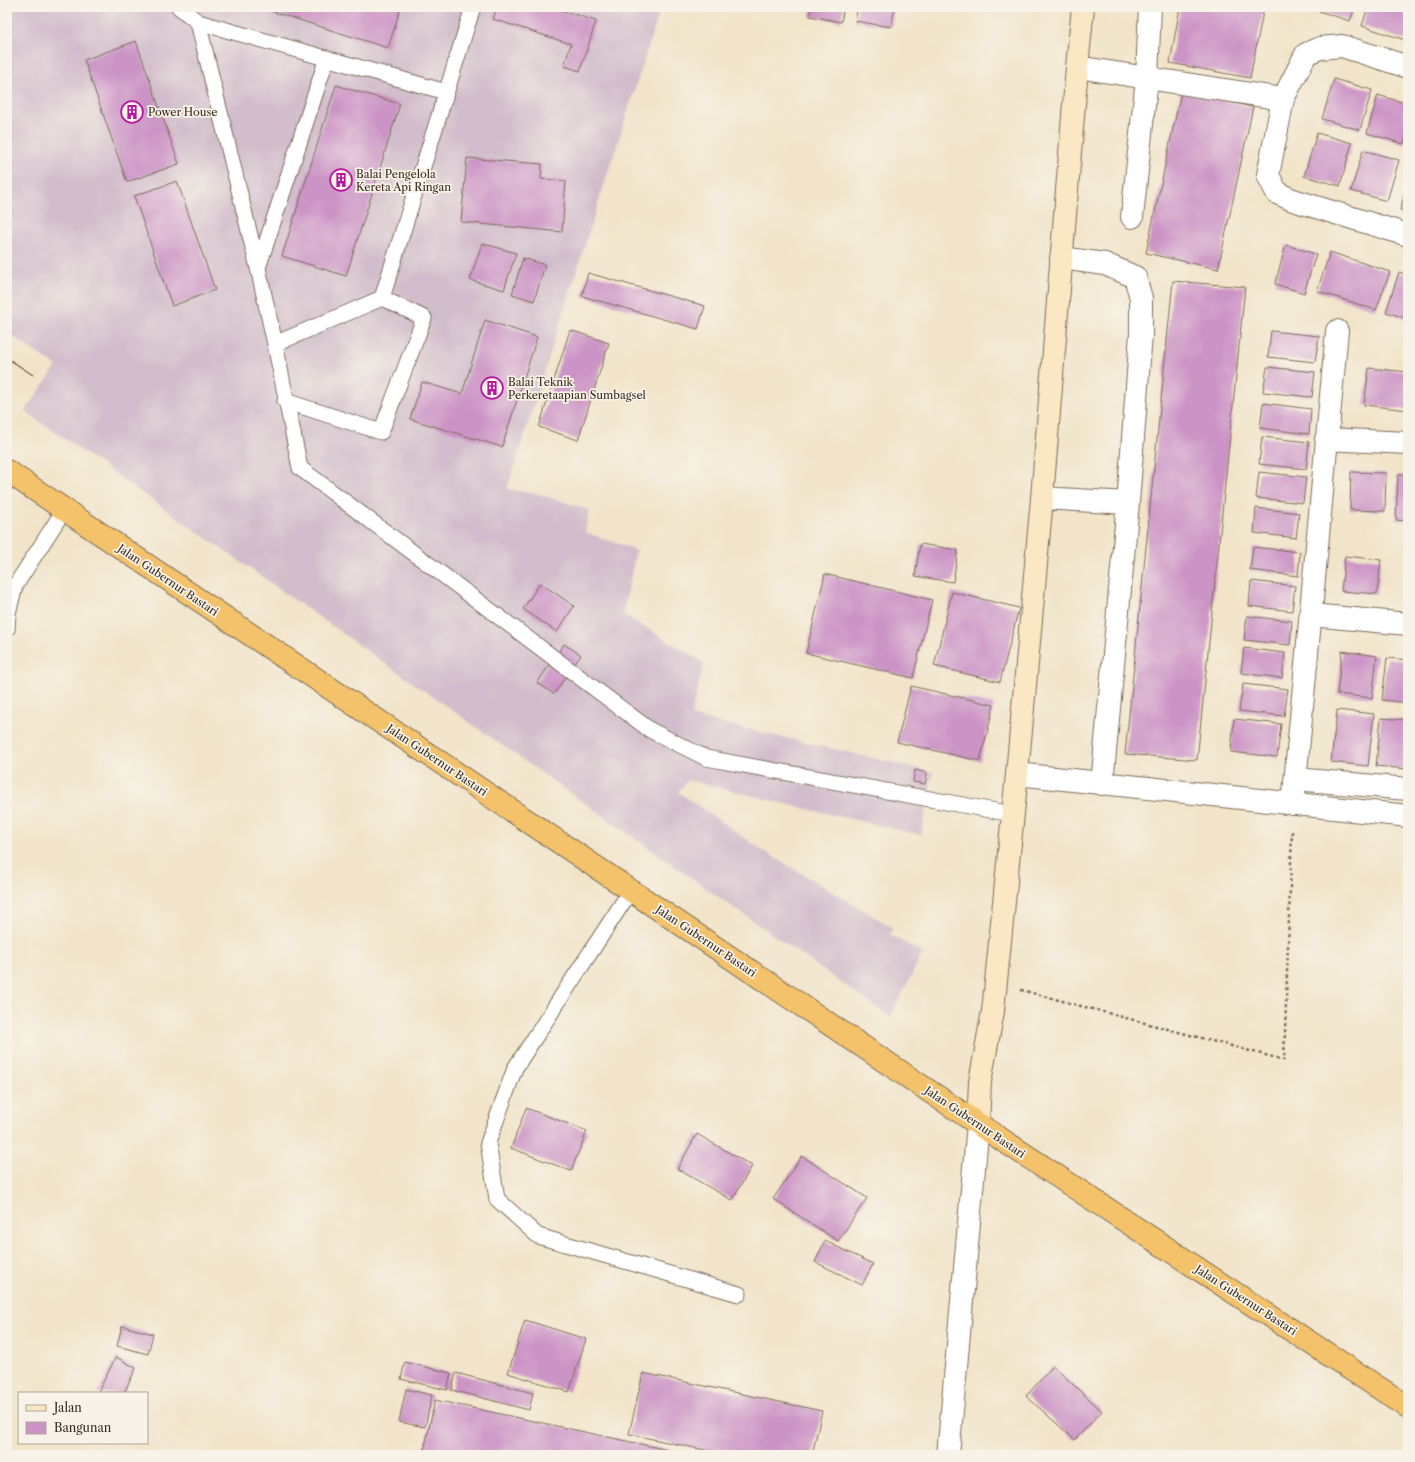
<svg xmlns="http://www.w3.org/2000/svg" width="1415" height="1462" viewBox="0 0 1415 1462" font-family="'Libre Caslon Text',serif">
<style>
.industrial{fill:#d1bdcb}
.building{fill:#cc94c6}
.lines{fill:none;stroke-linecap:round;stroke-linejoin:round}
.lane-casing{stroke:#7b6b5a;stroke-width:17}
.street-casing{stroke:#7b6b5a;stroke-width:24}
.secondary-casing{stroke:#7b6b5a;stroke-width:24}
.highway-casing{stroke:#7b6b5a;stroke-width:24}
.path{stroke:#7b6b5a;stroke-width:2.5;stroke-dasharray:3 3;stroke-linecap:butt}
.lane{stroke:#fff;stroke-width:15}
.street{stroke:#fff;stroke-width:22}
.secondary{stroke:#fae7c3;stroke-width:22}
.highway{stroke:#f3c26a;stroke-width:22}
.tram{stroke:#3b2a1e;stroke-width:1}
.labels{text-anchor:middle;stroke-width:3.5;stroke-linejoin:round;paint-order:stroke}
.poi-label{font-size:11px;fill:#3b2a1e;stroke:#f7f3e8;text-anchor:start}
.street-label{font-size:11px;fill:#3b2a1e;stroke:#f7f3e8}
</style>
<rect width="100%" height="100%" fill="#f7f3e8"/>
<filter id="ink" filterUnits="userSpaceOnUse"><feTurbulence type="fractalNoise" baseFrequency=".025" numOctaves="2"/><feDisplacementMap in="SourceGraphic" scale="8" xChannelSelector="R" yChannelSelector="G"/><feConvolveMatrix kernelMatrix="1 2 1 2 8 2 1 2 1" color-interpolation-filters="sRGB"/></filter>
<filter id="wash" filterUnits="userSpaceOnUse"><feTurbulence type="fractalNoise" baseFrequency=".012" numOctaves="4" result="noise"/><feDisplacementMap in="SourceGraphic" scale="16" xChannelSelector="R" yChannelSelector="G"/><feGaussianBlur stdDeviation="0.9" result="paint"/><feColorMatrix in="noise" values="0 0 0 0 0 0 0 0 0 0 0 0 0 0 0 0 0 1.4 0 .05"/><feComposite in="paint" operator="in"/></filter>
<g filter="url(#wash)">
<rect width="100%" height="100%" fill="#f1e4c9"/>
<!-- industrial -->
<path class="industrial" d="M7,7H661L507,489L538,494L589,510L585,532L636,550L623,614L704,663L691,716L933,772L921,835L785,804L688,780L678,792L762,850L893,928L890,935L923,953L890,1017L25,411L57,366L7,333Z"/>
<g id="blocks">
<!-- building -->
<path class="building" d="M258,7H401L388,48Z
M497,7H551L596,21L580,71L564,66L571,44L493,19Z
M811,7H844L841,22L810,16Z
M858,7H895L891,27L855,21Z
M1180,7H1264L1250,78L1170,63Z
M1321,7H1355L1350,21L1319,11Z
M1368,7H1408V41L1362,26Z
M136,41L179,164L127,182L84,60Z
M1334,79L1372,90L1360,130L1322,119Z
M336,85L400,104L346,276L282,256Z
M1181,92L1253,107L1218,269L1146,253Z
M1378,95L1408,104V130L1404,144L1367,133Z
M1317,133L1352,143L1340,186L1304,176Z
M1363,150L1399,160L1387,201L1351,191Z
M467,158L542,164L541,179L566,181L562,232L461,222Z
M177,181L215,290L172,306L134,196Z
M1408,183V212L1400,210Z
M482,243L516,253L504,290L470,280Z
M1286,245L1316,254L1304,293L1275,284Z
M1330,252L1390,272L1376,310L1317,291Z
M523,258L545,265L534,301L512,294Z
M1399,272L1408,275V319L1386,312Z
M588,273L705,306L698,329L582,296Z
M1173,281L1245,287L1197,760L1125,754Z
M485,320L537,337L502,447L410,419L422,382L462,394Z
M570,330L609,343L578,440L539,427Z
M1271,331L1319,336L1315,362L1268,357Z
M1267,367L1315,372L1312,397L1263,392Z
M1369,368L1408,372V410L1364,405Z
M1263,403L1311,409L1309,434L1260,428Z
M1262,437L1309,442L1306,469L1259,464Z
M1259,472L1306,477L1303,503L1256,498Z
M1351,472L1386,473L1385,511L1350,510Z
M1398,475H1408V521L1396,520Z
M1256,508L1299,513L1296,538L1254,533Z
M920,544L958,550L953,582L915,576Z
M1253,547L1300,552L1298,576L1250,570Z
M1345,556L1381,560L1377,594L1341,591Z
M825,574L932,600L913,678L806,653Z
M1251,581L1295,586L1292,611L1249,606Z
M540,583L574,606L557,632L523,609Z
M952,592L1019,608L1000,682L934,666Z
M1247,616L1292,621L1290,645L1244,640Z
M564,644L581,655L554,694L537,683Z
M1244,648L1285,653L1282,678L1241,673Z
M1342,651L1377,656L1372,698L1337,694Z
M1387,658L1408,660V703L1382,700Z
M1243,684L1288,689L1284,716L1239,711Z
M911,686L994,705L980,761L897,742Z
M1337,710L1374,714L1368,766L1331,762Z
M1381,718L1408,720V769L1376,766Z
M1234,719L1281,724L1277,757L1231,752Z
M915,770L927,773L925,784L913,782Z
M526,1108L587,1131L571,1171L511,1148Z
M697,1134L752,1166L732,1200L677,1169Z
M802,1156L867,1198L838,1241L773,1199Z
M825,1241L873,1264L862,1285L815,1262Z
M525,1320L586,1339L569,1392L508,1373Z
M122,1326L153,1334L148,1354L117,1346Z
M116,1357L136,1368L124,1393H100L98,1392Z
M405,1362L451,1373L447,1390L401,1379Z
M1053,1366L1102,1411L1075,1440L1026,1396Z
M456,1373L533,1393L529,1410L452,1390Z
M643,1373L822,1411L812,1455H728L629,1434Z
M406,1389L432,1395L425,1427L399,1422Z
M435,1400L687,1454V1455H423Z"/>
</g>
</g>
<g filter="url(#ink)">
<use href="#blocks" fill-opacity="0" stroke="#7b6b5a" stroke-width="1"/>
<g class="lines">
<!-- lane casing -->
<g class="lane-casing">
<path id="lane" d="M179,7L198,22L258,268L275,344L300,468L650,730L706,758L1012,814
M198,22L446,92
M258,268L327,58
M382,298L473,7
M275,344L382,298L424,318L381,432L285,401
M7,629L8,613L15,586L64,510
M631,890L515,1068L488,1143L497,1199L538,1236L739,1294"/>
</g>
<!-- street casing -->
<g class="street-casing">
<path id="street" d="M1077,67L1283,99L1306,54L1320,48L1342,46L1408,67
M1283,99L1268,175L1277,193L1293,200L1408,235
M1132,217L1147,78L1150,7
M1061,258L1105,264L1135,277L1141,298V334L1128,503L1102,784
M1326,439L1408,443
M1042,498L1128,503
M1311,615L1408,624
M1017,774L1408,816
M1296,779L1408,789
M1293,804L1337,331
M948,1455L978,1124"/>
</g>
<!-- secondary casing -->
<g class="secondary-casing">
<path id="secondary" d="M978,1124L980,1082L993,1011L1017,774L1042,498L1077,67L1083,7"/>
</g>
<!-- highway casing -->
<g class="highway-casing">
<path id="highway" d="M7,471L978,1124L1408,1407"/>
</g>
<!-- path -->
<path class="path" d="M1021,990L1284,1060L1292,831"/>
<!-- lane -->
<use href="#lane" class="lane"/>
<!-- street -->
<use href="#street" class="street"/>
<!-- secondary -->
<use href="#secondary" class="secondary"/>
<!-- highway -->
<use href="#highway" class="highway"/>
<!-- tram -->
<path class="tram" d="M7,358L33,375"/>
</g>
</g>
<!-- icons -->
<defs>
<g id="building-ring" transform="scale(1.15)"><circle r="9.5" fill="#f7f3e8" stroke="#b5179e" stroke-width="1.5"/><path d="M-4-6H4V6H1V3H-1V6H-4ZM-2.5-4.3h1.7v1.8h-1.7ZM.8-4.3h1.7v1.8H.8ZM-2.5-1h1.7V.8h-1.7ZM.8-1h1.7V.8H.8Z" fill="#b5179e"/></g>
</defs>
<g fill-rule="evenodd">
<use href="#building-ring" x="132" y="112"/>
<use href="#building-ring" x="341" y="180"/>
<use href="#building-ring" x="492" y="388"/>
</g>
<g class="labels">
<!-- poi labels -->
<g class="poi-label">
<text x="148" y="116">Power House</text>
<text x="356" y="178">Balai Pengelola<tspan x="356" dy="13">Kereta Api Ringan</tspan></text>
<text x="508" y="386">Balai Teknik<tspan x="508" dy="13">Perkeretaapian Sumbagsel</tspan></text>
</g>
<!-- street labels -->
<g class="street-label">
<text transform="translate(168 580) rotate(34)" y="4">Jalan Gubernur Bastari</text>
<text transform="translate(437 760) rotate(34)" y="4">Jalan Gubernur Bastari</text>
<text transform="translate(706 941) rotate(34)" y="4">Jalan Gubernur Bastari</text>
<text transform="translate(975 1122) rotate(34)" y="4">Jalan Gubernur Bastari</text>
<text transform="translate(1246 1300) rotate(33)" y="4">Jalan Gubernur Bastari</text>
</g>
</g>
<!-- margin -->
<rect width="1415" height="1462" fill="none" stroke="#f7f3e8" stroke-width="24"/>
<!-- legend -->
<rect x="18" y="1392" width="130" height="52" fill="#f7f3e8" stroke="#aca397"/>
<rect x="26" y="1405" width="20" height="6" fill="#fae7c3" stroke="#aca397"/>
<text x="54" y="1412" font-size="12" fill="#3b2a1e">Jalan</text>
<rect x="26" y="1422" width="20" height="12" fill="#cc94c6" stroke="#aca397"/>
<text x="54" y="1432" font-size="12" fill="#3b2a1e">Bangunan</text>
</svg>
